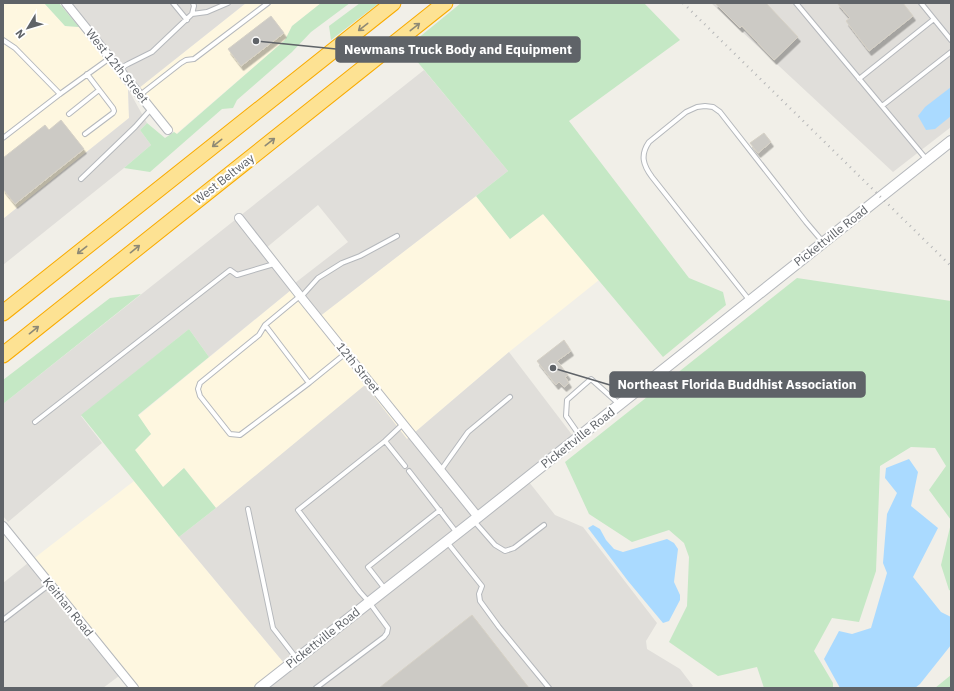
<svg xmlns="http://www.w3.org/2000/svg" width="954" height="691" viewBox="0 0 954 691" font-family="'IBM Plex Sans',sans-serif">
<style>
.commercial{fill:#fef7e0}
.industrial{fill:#e0deda;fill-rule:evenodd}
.green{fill:#c5e8c5}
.water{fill:#aadaff}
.building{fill:#cccac5;stroke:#d6d1c6;filter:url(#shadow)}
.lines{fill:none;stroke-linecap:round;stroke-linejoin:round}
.service-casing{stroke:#b5b8bc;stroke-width:6}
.minor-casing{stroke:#b5b8bc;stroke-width:10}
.tertiary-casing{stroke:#b5b8bc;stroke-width:12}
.motorway-casing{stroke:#f9ab00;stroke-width:17}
.service{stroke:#fff;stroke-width:4}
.minor{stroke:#fff;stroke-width:8}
.tertiary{stroke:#fff;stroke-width:10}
.motorway{stroke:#fde293;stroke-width:15}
.rail{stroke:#b6b7b8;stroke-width:2.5;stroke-dasharray:1 5;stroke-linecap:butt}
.oneway{stroke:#8e8975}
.labels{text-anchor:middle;stroke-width:4;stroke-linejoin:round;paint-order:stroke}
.street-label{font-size:12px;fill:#5f6368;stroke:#fff}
.leader{fill:none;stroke:#5f6368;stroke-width:1.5}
.callout-dot{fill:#5f6368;stroke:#fff;stroke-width:1.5}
.callout{fill:#5f6368;stroke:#5f6368;stroke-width:1.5}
.callout-label{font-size:13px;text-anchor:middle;font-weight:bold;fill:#fff}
</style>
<defs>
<filter id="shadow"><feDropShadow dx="2.5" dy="4.5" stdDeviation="0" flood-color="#0004"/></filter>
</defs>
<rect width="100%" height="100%" fill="#f1efe8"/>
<!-- commercial -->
<path class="commercial" d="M3,3H44L65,26L79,27L128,89L129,118L3,219Z
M246,3H321L292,26L285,40L176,134L139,88Z
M476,196L510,239L543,214L599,280L509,352L407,439L365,386L216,508L184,468L163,487L135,450L151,434L138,416L291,290L315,320Z
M134,481L179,537L284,663L253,688H129L28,563Z"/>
<!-- industrial -->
<path class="industrial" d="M71,3H246L139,88Z
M711,3H951V127L893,172Z
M424,70L508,171L476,196L315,320L291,290L209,357L189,329L81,416L102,443L8,522L3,516V404ZM318,205L348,242L295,283L266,248Z
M128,89L147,123L140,130L151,145L124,168L3,265V219L129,118Z
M509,352L573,436L284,663L179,537L216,508L365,385L407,439Z
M529,482L555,515L583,527L657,623L646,641L647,649L680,669L693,686L690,688H267Z
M28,563L119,676L103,688H3V583Z"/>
<!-- green -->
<path class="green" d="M44,3H59L79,27L65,26Z
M321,3H350L311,32L292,52L237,100L233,108L222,109L150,172L124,168L151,145L140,130L147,123L165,138L174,132L177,134L285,40L292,26Z
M360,3H379L331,40L329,26Z
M461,3H644L680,40L569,121L689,278L723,292L726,305L663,357L543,214L510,239L476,196L508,171L406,48Z
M797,278L951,301V520L929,490L946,466L935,448L911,447L880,466L876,571L859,622L832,618L814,651L833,683V688H764L757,667L718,676L669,642L687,606L689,557L684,543L669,530L632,542L589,514L565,462Z
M141,294L3,404V380L110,298Z
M189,329L209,357L138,415L151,434L135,450L163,487L184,468L216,508L179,537L81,415Z
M951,523V591L949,590L941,565Z
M951,675V688H935Z"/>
<!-- water -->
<path class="water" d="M951,87V116L935,129L926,130L918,116L925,107Z
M909,459L918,472L911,506L938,528L913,577L941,612L951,617V645L920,684L915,688H840L824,659L839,631L852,634L871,628L887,573L883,563L887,514L897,493L885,478L886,468Z
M593,525L600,529L606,540L614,549L623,552L667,539L674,543L678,549L674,582L680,595V600L669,621L663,623L628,581L588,528Z"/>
<!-- building -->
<path class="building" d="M715,3H766L798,37L774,60L742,26L740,28Z
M837,3H903L913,16L869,51L846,21L850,18Z
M271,16L284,33L241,66L228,49Z
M61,120L84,149L15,204L3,189V158L45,125L49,130Z
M764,133L771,142L758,153L750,143Z
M564,340L571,351L557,361L568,375L565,377L569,383L564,387L559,382L556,385L537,361Z
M472,615L529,688H379Z"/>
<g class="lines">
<!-- service casing -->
<g class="service-casing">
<path id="service" d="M173,3L187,20
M796,3L927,160
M921,3L951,40
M192,14L207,12L228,3
M3,40L15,48L60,94
M119,69L128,64L152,52L192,14L194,6L193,3
M859,79L934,19
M140,95L181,63L186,60L194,59L268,3
M882,106L951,52
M69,114L99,90
M85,134L113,113L114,111L113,108L87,74
M3,138L60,94L110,58
M81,179L135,127L151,109
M300,296L265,325L309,383L346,353
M301,297L318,278L342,263L360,256L397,236
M750,301L652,177C643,165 640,155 649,142L686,112L697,107L705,106L713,107L720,112L806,222L823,242
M265,325L259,335L200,383L198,389L200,396L230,434L240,435L309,383
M35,422L230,270L237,275L274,264
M580,436L566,416L567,400L584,385L591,379L619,404
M385,441L405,466
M441,470L468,432L510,397
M409,471L457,533
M248,509L273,628L297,659
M474,521L495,545L505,551L514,548L544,525
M447,542L482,586L479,594L480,601L499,627L549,688
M385,589L368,567L440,510
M3,620L50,584
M316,688L384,637L387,633L388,628L369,602L360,592L298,510L385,441L403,424"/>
</g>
<!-- minor casing -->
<g class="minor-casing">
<path id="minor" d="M66,3L168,130
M239,218L301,297L478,517
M3,526L134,688"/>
</g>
<!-- tertiary casing -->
<g class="tertiary-casing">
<path id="tertiary" d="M260,688L478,517L951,141"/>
</g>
<!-- motorway casing -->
<g class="motorway-casing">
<path id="motorway" d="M3,313L393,3
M3,355L445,3"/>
</g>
<!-- service -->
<use href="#service" class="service"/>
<!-- minor -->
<use href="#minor" class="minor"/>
<!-- tertiary -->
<use href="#tertiary" class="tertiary"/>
<!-- motorway -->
<use href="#motorway" class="motorway"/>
<!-- rail -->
<path class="rail" d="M683,3L951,266"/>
</g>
<!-- one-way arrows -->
<defs><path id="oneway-shaft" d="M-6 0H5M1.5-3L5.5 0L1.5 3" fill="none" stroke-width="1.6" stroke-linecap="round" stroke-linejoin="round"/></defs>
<g class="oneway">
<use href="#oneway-shaft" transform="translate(363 27) rotate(142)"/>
<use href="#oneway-shaft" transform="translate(415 27) rotate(-38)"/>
<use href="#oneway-shaft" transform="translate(270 142) rotate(-38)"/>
<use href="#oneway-shaft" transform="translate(217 143) rotate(142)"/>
<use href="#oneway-shaft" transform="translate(135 249) rotate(-39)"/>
<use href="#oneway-shaft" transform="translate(82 250) rotate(142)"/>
<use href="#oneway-shaft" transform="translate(34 330) rotate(-39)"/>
</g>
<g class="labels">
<!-- street labels -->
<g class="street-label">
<text transform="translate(117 66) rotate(51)" y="4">West 12th Street</text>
<text transform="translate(224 179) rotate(-38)" y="4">West Beltway</text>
<text transform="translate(831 236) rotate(-38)" y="4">Pickettville Road</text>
<text transform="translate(358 368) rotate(51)" y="4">12th Street</text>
<text transform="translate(578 438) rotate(-38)" y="4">Pickettville Road</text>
<text transform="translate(68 607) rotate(51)" y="4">Keithan Road</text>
<text transform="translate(323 638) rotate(-38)" y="4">Pickettville Road</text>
</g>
</g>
<!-- callouts -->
<path class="leader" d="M256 41L336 49M553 368L610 385"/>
<g class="callout-dot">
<circle cx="256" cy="41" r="4"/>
<circle cx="553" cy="368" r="4"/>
</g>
<g class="callout">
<rect x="336" y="37" width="244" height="25" rx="4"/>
<rect x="610" y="372" width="255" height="25" rx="4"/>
</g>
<g class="callout-label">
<text x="458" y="54">Newmans Truck Body and Equipment</text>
<text x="737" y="389">Northeast Florida Buddhist Association</text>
</g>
<!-- border -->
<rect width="954" height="691" fill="none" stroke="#5f6368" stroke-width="8"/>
<!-- north arrow -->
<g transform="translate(28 28) rotate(232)" stroke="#ffffff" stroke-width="3" paint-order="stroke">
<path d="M0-3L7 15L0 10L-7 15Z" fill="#5f6368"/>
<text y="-6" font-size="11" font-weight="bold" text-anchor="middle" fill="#5f6368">N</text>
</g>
</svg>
